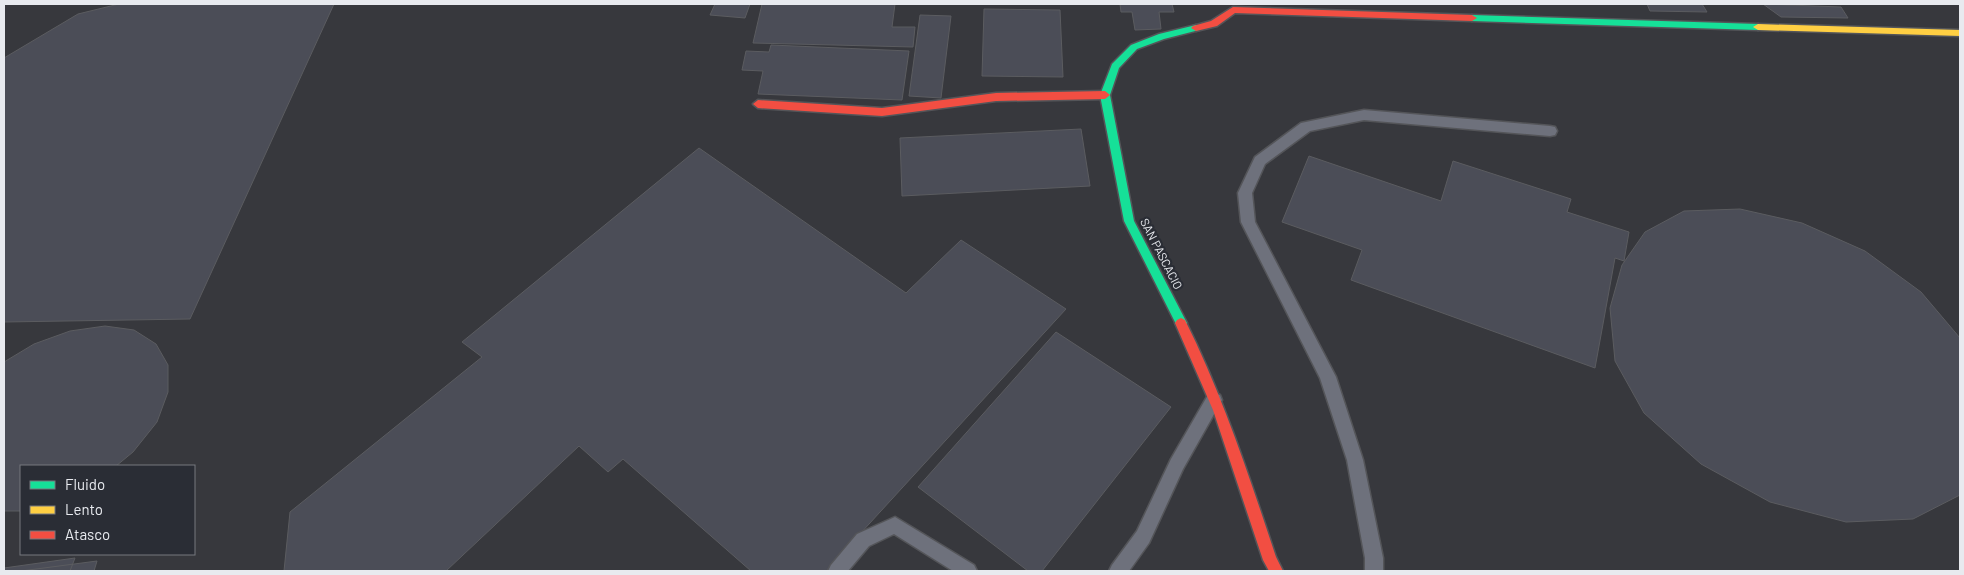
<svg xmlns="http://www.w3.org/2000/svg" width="1964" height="575" viewBox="0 0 1964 575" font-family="Barlow,sans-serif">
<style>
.building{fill:#4b4d57;stroke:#5b5c60}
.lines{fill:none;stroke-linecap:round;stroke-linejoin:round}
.lane-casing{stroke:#545559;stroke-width:3}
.fast-casing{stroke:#545559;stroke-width:3}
.slow-casing{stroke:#545559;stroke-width:3}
.jam-casing{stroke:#545559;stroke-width:3}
.lane{fill:#6e717c;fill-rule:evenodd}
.fast{fill:#16e098;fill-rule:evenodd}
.slow{fill:#ffcf43;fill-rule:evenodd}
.jam{fill:#f24e42;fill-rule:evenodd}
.labels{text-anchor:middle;stroke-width:4.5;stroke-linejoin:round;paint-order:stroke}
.street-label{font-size:12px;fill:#e8eaef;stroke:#2a2d35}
</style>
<rect width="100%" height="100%" fill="#37383d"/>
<!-- building -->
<path class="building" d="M119,4H334L190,319L4,322V58L78,14Z
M715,4H750L745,18L710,15Z
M762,4H895L892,27H915L913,47L753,43Z
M1120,4H1172L1174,12H1159L1161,29L1135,30L1132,12H1121Z
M1647,4H1702L1707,12L1650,11Z
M1763,4L1841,7L1848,18L1781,17Z
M984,9L1060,10L1063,77L982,76Z
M920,15L951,16L941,98L909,96Z
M771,45L909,51L902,100L758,94L763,71L742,70L746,51L769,52Z
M1081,129L1090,186L902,196L900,138Z
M699,148L906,293L961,240L1066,309L826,571H751L623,459L608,472L579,446L446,571H284L290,512L482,357L462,342Z
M1309,156L1441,201L1453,161L1571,199L1567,212L1629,232L1624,261L1615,258L1595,368L1351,280L1362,250L1282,222Z
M1740,209L1802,223L1865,251L1921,292L1960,338V495L1913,519L1846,522L1770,502L1701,464L1644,413L1615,361L1610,308L1622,265L1645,232L1684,211Z
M105,326L134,330L156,344L168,365V392L157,422L133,452L116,466H21V511H4V362L34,344L70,331Z
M1056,332L1171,407L1042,571H1028L918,487Z
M75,558L70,571H4V568Z
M97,561L94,571H21Z"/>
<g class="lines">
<!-- lane casing -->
<g class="lane-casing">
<path id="lane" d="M1364,110L1550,126L1555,127L1557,131L1555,135L1550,136L1364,120L1310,131L1265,164L1252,193L1255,222L1336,377L1363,460L1383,558V571H1365V558L1347,460L1320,378L1241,222L1238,193L1255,157L1301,123Z
M1214,393L1220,395L1222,400L1183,469L1149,543L1129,571H1109L1112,565L1137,531L1171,459L1208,395Z
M895,517L974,565L977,571H953L894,534L869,546L848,571H828L831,565L857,534Z"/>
</g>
<!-- fast casing -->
<g class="fast-casing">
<path id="fast" d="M1472,15L1758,24L1763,27L1758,30L1472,21L1467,18Z
M1196,25L1201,28L1199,30L1164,39L1137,49L1119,68L1110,95L1134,221L1187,323L1185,326L1181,328L1177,326L1124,221L1100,95L1112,64L1131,45L1159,34Z"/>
</g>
<!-- slow casing -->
<g class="slow-casing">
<path id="slow" d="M1758,24L1960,30V36L1758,30L1753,27Z"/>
</g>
<!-- jam casing -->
<g class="jam-casing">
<path id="jam" d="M1233,7L1472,15L1477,18L1472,21L1235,13L1217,26L1196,31L1191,28L1193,26L1211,21Z
M1105,91L1110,95L1105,99L996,101L882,116L758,108L753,104L758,100L882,108L996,93Z
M1181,318L1185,320C1223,396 1249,476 1276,557L1283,571H1269L1263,560L1213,410L1175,323L1177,320Z"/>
</g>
<!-- lane -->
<use href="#lane" class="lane"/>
<!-- fast -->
<use href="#fast" class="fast"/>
<!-- slow -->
<use href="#slow" class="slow"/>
<!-- jam -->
<use href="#jam" class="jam"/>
</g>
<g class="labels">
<!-- street labels -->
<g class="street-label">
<text transform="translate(1161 254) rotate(63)" y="4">SAN PASCACIO</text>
</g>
</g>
<!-- border -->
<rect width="1964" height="575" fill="none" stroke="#e8eaef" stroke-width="10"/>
<!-- legend -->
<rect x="20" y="465" width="175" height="90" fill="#2a2d35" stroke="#76797f"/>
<rect x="30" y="481" width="25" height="8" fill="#16e098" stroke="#76797f"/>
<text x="65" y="490" font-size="15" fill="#e8eaef">Fluido</text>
<rect x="30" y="506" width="25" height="8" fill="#ffcf43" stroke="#76797f"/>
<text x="65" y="515" font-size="15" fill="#e8eaef">Lento</text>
<rect x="30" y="531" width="25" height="8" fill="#f24e42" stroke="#76797f"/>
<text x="65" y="540" font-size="15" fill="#e8eaef">Atasco</text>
</svg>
